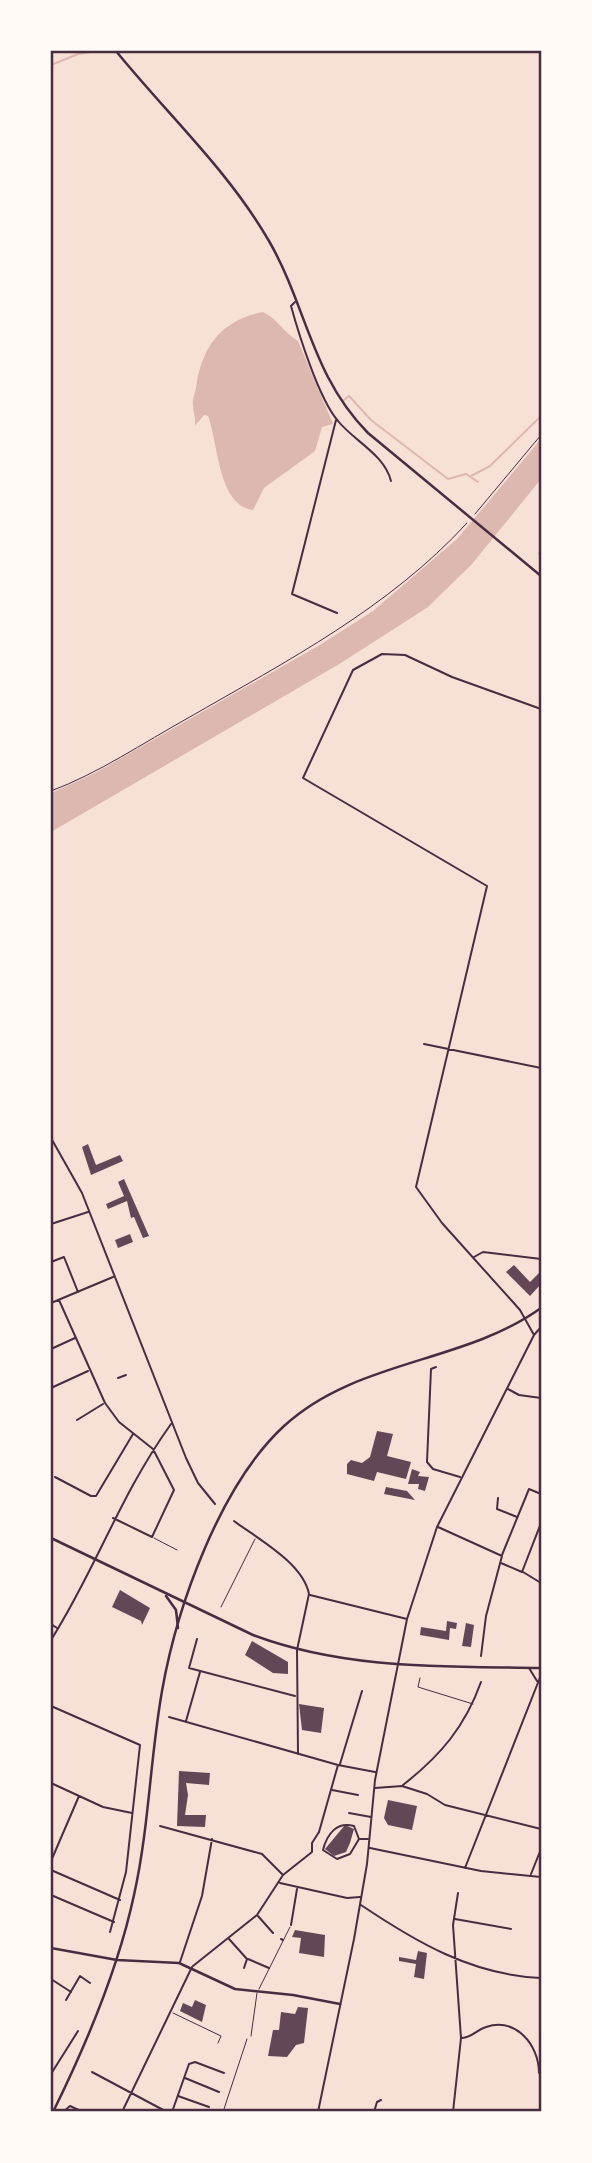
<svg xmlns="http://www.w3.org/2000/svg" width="592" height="2163" viewBox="0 0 592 2163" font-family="Raleway,sans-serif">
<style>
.water{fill:#dcb8b0}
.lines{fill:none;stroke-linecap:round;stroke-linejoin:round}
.stream{stroke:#dcb8b0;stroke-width:2}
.building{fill:#644757}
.path{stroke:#4a2c40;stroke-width:1}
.service{stroke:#4a2c40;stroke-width:1}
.pedestrian{stroke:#4a2c40;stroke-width:2}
.minor{stroke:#4a2c40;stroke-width:2}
.tertiary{stroke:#4a2c40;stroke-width:2.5}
.secondary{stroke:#4a2c40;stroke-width:2.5}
.primary{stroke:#4a2c40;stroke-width:2.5}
.neatline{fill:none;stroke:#4a2c40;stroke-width:2.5}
</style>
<rect width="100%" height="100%" fill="#f7e1d7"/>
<!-- water -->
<path class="water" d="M263,312C278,319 284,333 298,341L333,424L322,427L315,451L264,488L253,510C218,506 218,442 208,416L204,415L195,426C196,418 193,412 193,405C192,400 195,393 196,388C201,348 221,320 263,312Z
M541,439V479L472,564L428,607L341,663L51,832V793L95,773L318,646L373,611L457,539Z"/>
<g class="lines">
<!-- stream -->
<path class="stream" d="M51,65L78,54L97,51
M344,400L349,396L371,420L448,479L466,474L478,482
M471,476L490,466L541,416
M541,500V511
M539,554L541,548"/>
</g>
<!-- building -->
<path class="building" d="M88,1144L96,1165L120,1155L123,1161L91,1175L82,1147Z
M124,1179L149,1236L143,1238L134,1217L131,1218L127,1201L108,1209L106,1204L124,1196L118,1182Z
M130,1234L133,1242L118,1248L115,1240Z
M514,1265L530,1282L539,1273L541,1275V1284L530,1296L506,1272Z
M377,1431L393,1434L387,1456L411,1462L406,1479L377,1472L374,1481L347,1474V1464L351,1460L362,1463L370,1457Z
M412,1469L420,1472L418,1476L429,1477L425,1491L418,1489L419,1484H408Z
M386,1487L407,1491L415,1500L384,1494Z
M120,1590L150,1608L142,1625L141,1621L112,1607Z
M447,1621L457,1623L456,1629L450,1628L449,1640L420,1635L421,1627L446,1631Z
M466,1623L474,1625L471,1647L462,1646Z
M252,1641L288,1662V1674L273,1673L245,1655Z
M299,1704L324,1708L321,1733L302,1730Z
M179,1771L210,1773L209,1785L186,1783L188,1795L185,1815H206L205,1827L177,1826Z
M388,1800L417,1806L412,1830L388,1825L384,1818Z
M345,1825L354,1829L350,1843L346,1852L334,1856L325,1849Z
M295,1930L325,1935L324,1957L299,1953L301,1938L292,1937Z
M418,1951L427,1953L424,1979L414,1977L416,1964L399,1961V1957L416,1960Z
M195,2000L206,2005L202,2022L180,2011L183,2003L192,2007Z
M298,2007L308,2008L304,2043L296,2045L287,2057L268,2056L273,2030H279L281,2012L295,2014Z"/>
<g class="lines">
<!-- path -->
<path class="path" d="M475,514L541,435
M51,791C99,773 143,743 188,718C287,661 389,608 467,523
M223,2112L247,2039"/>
<!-- service -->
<path class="service" d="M154,1538L177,1550
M221,1607L255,1539
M420,1678L418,1687L473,1704
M259,1989L290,1927
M173,2013L221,2036L218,2043
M251,2036L257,1993"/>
<!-- pedestrian -->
<path class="pedestrian" d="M332,1790L358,1795
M349,1813L371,1817
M359,1839L354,1826C337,1821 327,1834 323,1850L337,1859L350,1854L359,1839H368
M262,1854L282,1874
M280,1883L347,1898L360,1897
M258,1916L273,1933
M291,1925L297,1889
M229,1939L247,1959L244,1968
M281,1939L283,1940
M248,1959L269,1968
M193,1966L257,1915L283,1875L312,1852V1843L319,1832"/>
<!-- minor -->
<path class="minor" d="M295,302L291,306C299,335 319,399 338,421C354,441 384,454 391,481
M336,420L292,594L337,613
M424,1044L541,1068
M51,1138L82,1193L186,1458L198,1483L215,1504
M51,1224L88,1212
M474,1257L483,1252L541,1259
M51,1262L64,1257L78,1292
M59,1300L105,1403L119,1422L153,1449L174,1490L152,1537L113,1518
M51,1303L113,1277
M534,1335L520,1310L442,1223L416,1187L487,886L303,778L353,670L382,654L405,655L452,677L541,709
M51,1349L75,1338
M436,1367L431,1369L427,1462L433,1469L460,1477
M118,1378L126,1375
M51,1388L88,1371
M508,1389L519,1395L541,1398
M77,1420L103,1404
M55,1477L91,1496H96L133,1434
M498,1498L497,1509L517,1517
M234,1521C258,1539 303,1563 309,1594L297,1650L298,1754
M438,1527L502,1556L486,1616L481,1656
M502,1555L529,1489L541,1494
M501,1563L522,1572L541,1523
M523,1572L541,1583
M310,1595L407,1619
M51,1624L57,1628
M197,1639L189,1668L295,1696
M51,1640C96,1569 120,1495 171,1424
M529,1668L537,1681
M51,1706L140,1745L126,1872L110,1932
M169,1717L338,1765L375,1772
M186,1721L200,1672
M340,1764L362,1691
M51,1783L103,1807L132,1813
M403,1785C440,1756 465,1727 481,1682
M375,1788L402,1786L427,1794L445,1805L541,1829
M160,1826L262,1854
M319,1832L338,1765
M370,1848L481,1871L541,1877
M51,1861L79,1796
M465,1868L541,1675
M51,1870L120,1900
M531,1874L541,1849
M51,1895L114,1922
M361,1905C416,1942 472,1975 541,1978
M455,1919L511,1929
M180,1962L202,1896L212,1839
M51,1979L71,1992
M66,2000L80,1976L90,1983
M462,2038C473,2037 476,2030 486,2027C516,2017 539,2045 539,2073
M92,2072L167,2112
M51,2074L78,2031
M185,2078L219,2092
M178,2096L209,2107
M63,2112L70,2106L83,2112
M122,2112L192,1967
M172,2112L189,2064L195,2062L224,2073
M318,2112L354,1939L367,1864L375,1780L407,1619L437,1527L534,1335L541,1327
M374,2112L377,2102L381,2100
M453,2112L461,2038L453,1925L458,1893"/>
<!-- tertiary -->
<path class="tertiary" d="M51,1948L117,1960L179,1963L235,1989L293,1995L340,2004"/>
<!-- secondary -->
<path class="secondary" d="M116,51C167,114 228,170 269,241C307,307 311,375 368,433L541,576
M53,2112C87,2043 118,1970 134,1895C149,1828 150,1759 162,1691C177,1606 220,1485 284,1426C357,1359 463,1364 541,1308"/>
<!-- primary -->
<path class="primary" d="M51,1538L253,1635C346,1670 444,1666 541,1668
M166,1596L176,1610L178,1628"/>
</g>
<!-- border -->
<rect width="592" height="2163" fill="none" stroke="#fffaf5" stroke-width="105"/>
<rect x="52" y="52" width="488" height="2058" class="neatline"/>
</svg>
